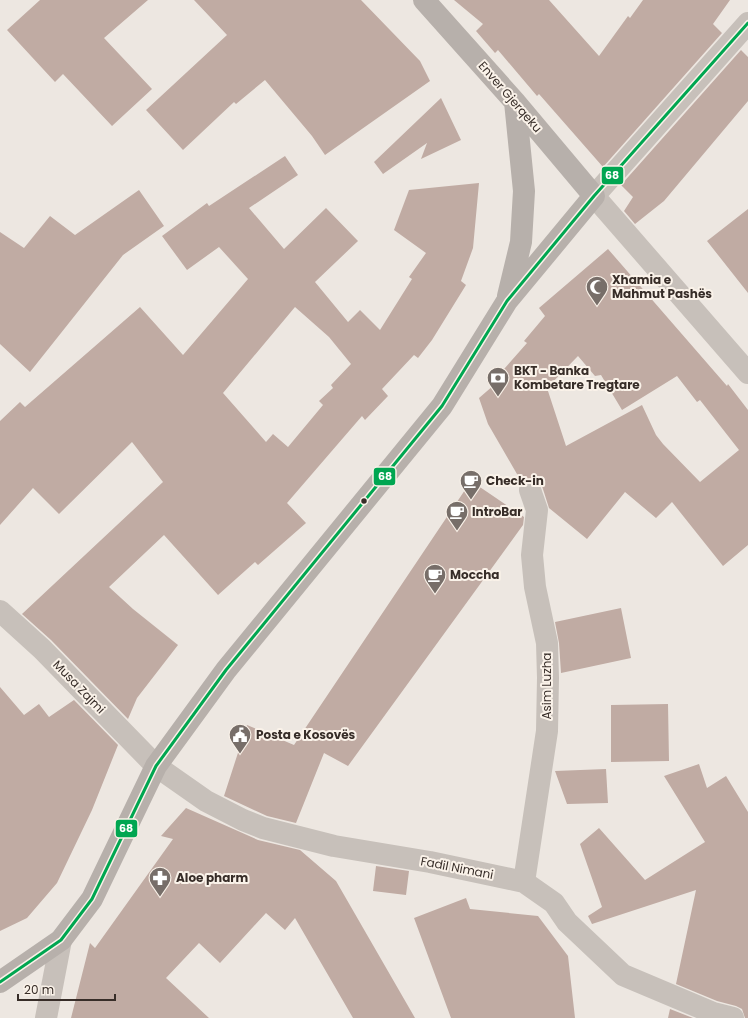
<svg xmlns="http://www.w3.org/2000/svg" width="748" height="1018" viewBox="0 0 748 1018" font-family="Poppins,sans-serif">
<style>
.building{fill:#c0aba3;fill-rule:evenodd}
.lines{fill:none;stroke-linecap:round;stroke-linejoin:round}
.street{stroke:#c7c0ba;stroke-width:22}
.secondary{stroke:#b7b0ab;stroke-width:22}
.bus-1-casing{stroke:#faf2e9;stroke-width:6}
.bus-1{stroke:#00a651;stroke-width:3}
.bus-dot{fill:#372d28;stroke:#faf2e9;stroke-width:1.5}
.labels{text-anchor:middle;stroke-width:4;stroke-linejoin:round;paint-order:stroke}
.street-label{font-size:12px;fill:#372d28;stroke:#faf2e9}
.poi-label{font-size:12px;font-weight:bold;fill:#372d28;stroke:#faf2e9;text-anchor:start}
.line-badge{stroke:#faf2e9;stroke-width:1.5}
.badge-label{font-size:11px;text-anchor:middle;font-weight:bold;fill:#fff}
</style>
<rect width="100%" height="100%" fill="#ede7e1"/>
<!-- building -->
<path class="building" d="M40,0H148L104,38L152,89L112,126L63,74L55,82L7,30Z
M194,0H361L420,61L430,81L325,155L312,136L265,80L236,104L234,102L183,150L146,110L227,35Z
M454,0H549L599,56L628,16L630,18L643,0H730L713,24L722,33L603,167L539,94L537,96L498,50L495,53L476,31L483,24Z
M741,50L748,57V101L664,201L635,224L624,211L633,197L621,185Z
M441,98L461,140L421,159L427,143L383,174L374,162Z
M285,156L298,175L249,208L284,249L326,208L358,241L315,282L348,322L360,310L380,330L412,279L409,277L426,253L394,230L409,190L479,183L473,248L461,281L466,285L432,340L418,358L414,355L382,389L388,396L365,420L362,416L287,503L306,523L258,565L255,562L218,595L164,535L109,587L133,609L178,645L137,698L128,719L51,640L22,614L163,482L132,442L59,514L33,488L0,525V421L20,402L25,407L140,307L183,355L248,279L219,247L187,270L162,236L207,203L209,206ZM295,307L329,337L351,364L331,385L333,388L319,401L323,405L288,447L273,434L266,442L223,393Z
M139,190L164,226L123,255L30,372L0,344V232L24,248L50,216L75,235Z
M748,209V293L707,241Z
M608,249L727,386L728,384L748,410V545L723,566L672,502L656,518L625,492L587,539L549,508L542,486L538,480L532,478L521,481L488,424L479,398L501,379L498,376L527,343L524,341L545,316L539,308ZM578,356L595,376L601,375L622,410L677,376L697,402L700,400L739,450L700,482L663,444L656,435L642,405L566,446L547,388Z
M471,481L524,517L523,525L348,766L324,753L296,823L267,816L224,796L247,725L294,745Z
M621,608L631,658L561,673L559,643L555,622Z
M0,687L24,715L39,704L49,717L74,700L118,745L92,810L57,883L27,918L0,931Z
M668,704L669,761L611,762V705Z
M699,764L707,788L726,776L748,812V1018H745L742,1009L736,1006L717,1001L676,984L696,890L592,924L588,916L602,907L580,844L599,828L645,880L705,842L664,776Z
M606,769L608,803L567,804L555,771Z
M186,808L258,840L300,850L336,881L415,1018H353L295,918L285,930L266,913L220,963L199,943L166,978L209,1018H71L90,943L95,948L173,839L161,836Z
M376,866L409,871L406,895L373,891Z
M466,898L470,909L538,916L568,956L575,1018H451L414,918Z
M670,1009L693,1018H668Z"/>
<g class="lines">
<!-- street -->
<path class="street" d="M748,23L594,196L748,373
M0,611L42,649L156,766L206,801L243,820L263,828L334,846L430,862L524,882L554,903L567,922L623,975L713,1013L733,1018
M524,882L547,731L548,678L547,643L535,587L532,555L537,510L530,490
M46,1018L61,940"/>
<!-- secondary -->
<path class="secondary" d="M508,296L521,242L524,191L515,102
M0,982L61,940L92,899L156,766L226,670L442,406L507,301L594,196L515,102L424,0"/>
<!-- bus-1 casing -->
<g class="bus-1-casing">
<path id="bus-1" d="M0,982L61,940L92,899L156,766L226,670L442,406L507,301L594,196L748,23"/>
</g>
<!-- bus-1 -->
<use href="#bus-1" class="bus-1"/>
</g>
<!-- icons -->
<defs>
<g id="mosque-pin" transform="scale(1.15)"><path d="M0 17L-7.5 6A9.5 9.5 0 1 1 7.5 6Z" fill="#776e69" stroke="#faf2e9"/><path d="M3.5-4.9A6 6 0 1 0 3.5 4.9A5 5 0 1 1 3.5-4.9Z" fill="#fff"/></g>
<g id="bank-pin" transform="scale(1.15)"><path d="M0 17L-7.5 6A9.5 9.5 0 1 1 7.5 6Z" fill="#776e69" stroke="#faf2e9"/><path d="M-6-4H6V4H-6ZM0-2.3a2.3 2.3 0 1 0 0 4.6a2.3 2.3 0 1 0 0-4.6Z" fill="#fff"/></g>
<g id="cafe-pin" transform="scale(1.15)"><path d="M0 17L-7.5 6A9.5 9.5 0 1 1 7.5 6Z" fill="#776e69" stroke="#faf2e9"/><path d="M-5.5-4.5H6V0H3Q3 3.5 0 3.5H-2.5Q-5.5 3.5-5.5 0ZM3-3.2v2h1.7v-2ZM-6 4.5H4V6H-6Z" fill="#fff"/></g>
<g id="civic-pin" transform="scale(1.15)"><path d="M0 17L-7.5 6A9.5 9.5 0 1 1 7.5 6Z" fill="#776e69" stroke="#faf2e9"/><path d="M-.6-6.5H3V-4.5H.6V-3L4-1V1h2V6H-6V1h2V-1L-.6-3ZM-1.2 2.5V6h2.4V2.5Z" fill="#fff"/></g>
<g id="pharmacy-pin" transform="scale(1.15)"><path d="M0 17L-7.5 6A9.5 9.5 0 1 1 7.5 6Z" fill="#776e69" stroke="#faf2e9"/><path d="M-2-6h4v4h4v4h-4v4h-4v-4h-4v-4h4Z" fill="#fff"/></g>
</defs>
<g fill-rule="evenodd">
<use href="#mosque-pin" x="597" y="287"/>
<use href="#bank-pin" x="498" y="378"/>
<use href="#cafe-pin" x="471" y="481"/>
<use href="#cafe-pin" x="457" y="512"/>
<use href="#cafe-pin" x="435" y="575"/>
<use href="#civic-pin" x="240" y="735"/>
<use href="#pharmacy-pin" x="160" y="878"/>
</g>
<!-- markers -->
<circle class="bus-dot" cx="364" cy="501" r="3.5"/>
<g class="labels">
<!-- street labels -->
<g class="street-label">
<text transform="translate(510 97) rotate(49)" y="4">Enver Gjerqeku</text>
<text transform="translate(547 686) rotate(-90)" y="4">Asim Luzha</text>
<text transform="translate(79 687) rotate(46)" y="4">Musa Zajmi</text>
<text transform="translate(457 868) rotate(11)" y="4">Fadil Nimani</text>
</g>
<!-- poi labels -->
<g class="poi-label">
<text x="612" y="284">Xhamia e<tspan x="612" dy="14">Mahmut Pashës</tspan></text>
<text x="514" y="375">BKT - Banka<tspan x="514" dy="14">Kombetare Tregtare</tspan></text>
<text x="486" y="485">Check-in</text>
<text x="472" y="516">IntroBar</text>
<text x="450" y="579">Moccha</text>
<text x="256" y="739">Posta e Kosovës</text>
<text x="176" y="882">Aloe pharm</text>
</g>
</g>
<g class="line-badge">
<rect x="601" y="166" width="23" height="19" rx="4" fill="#00a651"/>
<rect x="373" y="467" width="23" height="19" rx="4" fill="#00a651"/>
<rect x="115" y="819" width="23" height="19" rx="4" fill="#00a651"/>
</g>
<g class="badge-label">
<text x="612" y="179">68</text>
<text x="385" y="480">68</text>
<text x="126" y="832">68</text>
</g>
<!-- scale -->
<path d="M18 994v6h97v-6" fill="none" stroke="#372d28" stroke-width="2"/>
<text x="24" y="994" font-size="12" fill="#372d28" stroke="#faf2e9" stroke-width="3" paint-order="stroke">20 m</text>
</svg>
